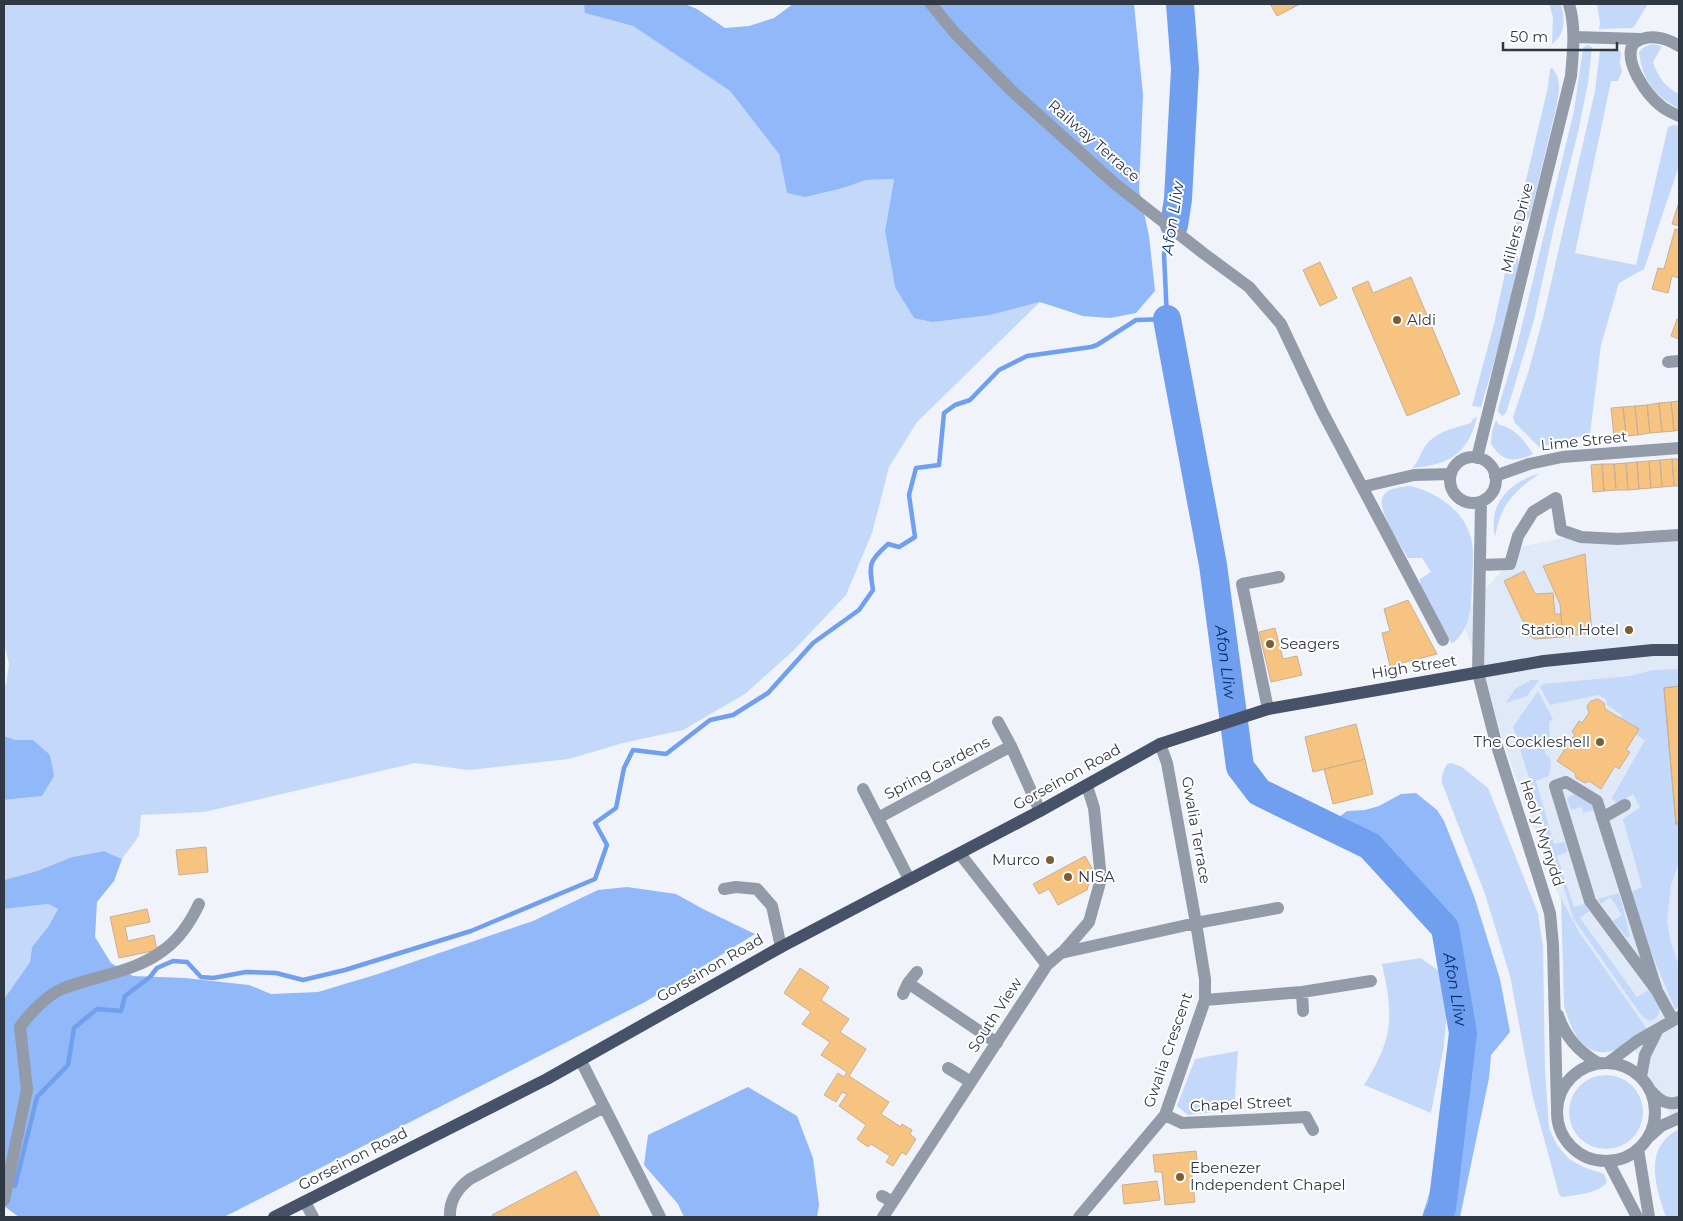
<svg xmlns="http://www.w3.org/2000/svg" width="1683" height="1221" viewBox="0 0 1683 1221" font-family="Montserrat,sans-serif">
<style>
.built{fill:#e0e9f8}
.green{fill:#c4d8f9}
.forest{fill:#91b8f9}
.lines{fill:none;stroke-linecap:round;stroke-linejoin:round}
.stream{stroke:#709fef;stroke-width:4.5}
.river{stroke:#709fef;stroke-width:28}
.building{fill:#f7c380;stroke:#c7b094}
.minor{stroke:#939ba8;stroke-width:12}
.major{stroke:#455268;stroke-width:12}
.poi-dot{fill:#7d5d32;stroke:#fff;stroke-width:2}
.labels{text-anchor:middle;stroke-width:4;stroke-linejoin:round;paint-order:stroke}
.street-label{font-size:15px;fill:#303844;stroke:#fff}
.poi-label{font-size:15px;fill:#303844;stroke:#fff;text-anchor:start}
.water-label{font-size:16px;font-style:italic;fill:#032d71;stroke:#fff}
</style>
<rect width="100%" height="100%" fill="#f0f4fa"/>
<!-- built -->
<path class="built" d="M1679,531V1130L1614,1013L1556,890L1523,799L1461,616L1524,546L1589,533Z"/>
<!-- green -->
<path class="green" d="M4,4H584L586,13L633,26L730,91L779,154L787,193L843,188L866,180L894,179L885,231L895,287L990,315L1040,302L917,422L889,467L872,533L846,595L794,650L745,694L683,730L623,743L569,759L469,770L415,763L204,812L141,815L139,836L122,859L104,851L72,857L37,871L4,880V800L42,796L33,740H16L4,736V685L6,684L9,664L4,642Z
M1549,4H1561C1565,19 1566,34 1552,44L1553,17Z
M1597,4H1648L1633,28L1599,29L1600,23Z
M1652,44L1662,46L1653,62C1658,77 1666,88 1679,94V109C1655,96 1642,80 1639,52L1644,47Z
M1587,45L1592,47L1588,83L1578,132L1554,227L1534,320L1509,404L1506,413L1502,416L1498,411L1499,405L1516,350L1574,111L1583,48Z
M1602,49L1618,50L1621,52L1620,64L1622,71L1618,81H1611L1575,253L1636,265L1668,127L1673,125L1679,126V166L1644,269L1619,283L1601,345L1590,434L1539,447L1515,423L1513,417L1528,373L1543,318L1595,91L1600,50Z
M1552,68C1562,79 1559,91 1557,104L1530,216L1527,220L1516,227V222L1548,87L1550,69Z
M1512,249L1518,257L1519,265L1503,332L1481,407L1472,406L1494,324L1510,250Z
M1477,417C1468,454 1449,465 1412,468C1419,462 1420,453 1426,445C1437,431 1455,428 1471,423L1473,419Z
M1496,420L1499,425C1514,427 1525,441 1533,454C1516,462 1501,463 1491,443L1492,431Z
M1540,473C1513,492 1501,504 1495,537C1488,503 1509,483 1540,473Z
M1410,486C1436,492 1464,510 1471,538C1475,553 1472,570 1472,584C1471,607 1471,629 1452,644L1420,586V579L1431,572L1422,558H1408C1401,545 1374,507 1384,495C1390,487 1401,487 1410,486Z
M1679,669V686L1664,688L1676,824H1679V863L1671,885L1667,922L1671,943L1679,966V1007L1675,1009L1651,952L1632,892L1642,887L1623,819L1640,807L1633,794L1621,802H1615L1612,798L1645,740L1635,734L1638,729L1621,718L1622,715L1607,705L1606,699L1598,695L1550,705L1540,687L1543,684L1630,676L1653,670Z
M1531,680H1539L1527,696L1506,703L1515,689Z
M1538,691L1553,719L1549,722L1550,741L1544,748L1546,755L1549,756L1551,763L1549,776L1536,781L1554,844L1565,842L1567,852L1557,856L1574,907L1585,904L1589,911L1580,918L1637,997L1649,990L1653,993L1660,1009L1657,1017L1651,1021L1644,1018L1632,1002L1573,918L1571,911L1513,727Z
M1451,763L1462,767L1488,788L1538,913L1543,947L1545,1070L1549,1128L1557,1145L1569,1159L1583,1167L1604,1174L1607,1182C1600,1193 1576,1195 1564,1197H1561L1559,1194L1533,1098L1510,976L1485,894L1442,783C1441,776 1443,771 1447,764Z
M1574,794L1591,804L1594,810L1583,813L1582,807L1571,810L1567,798Z
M1619,893L1630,936L1627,938L1613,921L1622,915L1610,897L1601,904L1598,899Z
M1561,898L1579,932L1647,1029L1615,1050C1584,1061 1571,1030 1564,1006Z
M48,904L58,909L48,927L32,947L30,962L4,999V909Z
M1421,958L1446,976L1447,1012L1444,1045L1431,1113L1364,1085C1393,1039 1394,1017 1382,964Z
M1238,1051L1234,1110L1188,1115L1177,1106L1195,1059Z
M1569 1112a37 37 0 1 1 74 0a37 37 0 1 1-74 0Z
M1679,1129V1217H1666C1655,1185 1643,1148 1679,1129Z"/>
<!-- forest -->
<path class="forest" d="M584,4H685L697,9L725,28L749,26L774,18L793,4H1134L1143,95L1139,190L1149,236L1155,291L1136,313L1110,318L1083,316L1040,302L990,315L932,322L914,318L895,287L885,231L894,179L866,180L843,188L805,197L787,193L779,154L730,91L633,26L585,13Z
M4,736L16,740H33L50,755L54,776L42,796L4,800Z
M1416,793L1437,810L1444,821L1474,896L1500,979L1510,1032L1491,1055L1489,1078L1460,1217H1422L1430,1191L1440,1131L1444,1088L1457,1027L1459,977L1454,947L1446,921L1433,899L1413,874L1389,852L1378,838L1345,826L1339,817L1347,811L1365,810L1379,806L1401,794Z
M104,851L122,859L114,881L97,902L95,937L111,963L133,976L185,978L249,985L271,994L318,992L378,974L533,921L598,890L627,887L676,894L703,909L755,934L645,1002L224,1217H19L4,1206V999L30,962L32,947L48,927L58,909L48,904L4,909V880L37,871L72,857Z
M748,1087L797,1116L813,1158L819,1205L817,1217H684L678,1204L644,1165L648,1135Z"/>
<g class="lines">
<!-- stream -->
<path class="stream" d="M15,1186L37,1097L68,1065L74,1028L97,1009L121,1011L125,996L150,977L157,968L173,961L187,962L201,977L213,978L246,972L276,973L303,980L345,970L471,931L595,879L607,845L595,823L616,808L624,768L633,750L666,754L710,720L733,715L768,693L813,643L859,610L873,590C869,564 868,562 888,544L899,547L915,537L909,495L916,468L939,465L944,413L955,405L970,400L999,370L1027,356L1091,347L1097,345L1136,320L1167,319L1164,254L1172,232"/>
<!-- river -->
<g class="river">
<path d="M1174,225L1178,199L1185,69L1180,4"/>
<path id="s1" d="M1167,319L1213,565L1240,767L1259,792L1370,846L1445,928L1463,1033L1442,1208L1437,1217"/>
</g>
</g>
<!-- building -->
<path class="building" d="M1270,4H1300L1277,16Z
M1679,202V226L1672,224Z
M1675,229L1679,230V278L1672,276L1668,293L1652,289L1658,268L1664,269Z
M1320,262L1337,298L1320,306L1303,270Z
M1411,277L1460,394L1407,416L1352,288L1368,281L1373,293Z
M1677,319H1679V339L1671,336Z
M1679,401V430L1674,431L1671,402Z
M1671,402L1674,431L1662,432L1659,403Z
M1659,403L1662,432L1650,433L1647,405Z
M1647,405L1650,433L1638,435L1635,406Z
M1635,406L1638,435L1626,436L1623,407Z
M1623,407L1626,436L1614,437L1611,408Z
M1672,459L1674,486L1662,487L1660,460Z
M1672,459H1679V486H1674Z
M1660,460L1662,487L1651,488L1649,461Z
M1649,461L1651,488L1639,489L1637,462Z
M1637,462L1639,489L1628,490L1626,463Z
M1626,463L1628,490H1616L1614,464Z
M1602,464L1604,491L1593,492L1591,465Z
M1602,464H1614L1616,490L1604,491Z
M1585,554L1592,633L1563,637L1560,604L1543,566Z
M1524,571L1535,594L1553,593L1555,614H1561L1563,637L1535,639L1530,636L1504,581Z
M1408,600L1437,654L1390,666L1382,633L1390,631L1384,609Z
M1275,628L1283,659L1297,656L1302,675L1271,682L1259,632Z
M1679,686V824H1676L1664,688Z
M1679,686V824H1676L1664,688Z
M1598,699L1604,703L1605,709L1639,729L1626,750L1630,752L1619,769L1615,766L1601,789L1589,781L1585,783L1576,778L1575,773L1557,761L1575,734L1572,732L1579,721L1582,723L1589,713L1587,706L1589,703L1591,701Z
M1356,724L1365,759L1313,772L1305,737Z
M1365,759L1373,794L1333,804L1324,769Z
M206,847L208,872L179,875L176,850Z
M1085,856L1093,870L1087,890L1058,905L1049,889L1039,894L1033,884Z
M147,909L150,922L125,927L128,941L154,935L157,950L119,958L110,917Z
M800,968L829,987L821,1000L849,1019L840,1032L866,1049L849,1076L889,1102L881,1114L901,1127L902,1124L912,1130L910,1134L916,1139L906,1155L902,1152L893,1166L886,1162L890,1156L871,1144L868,1147L857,1139L866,1125L839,1106L847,1094L842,1092L836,1102L824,1095L838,1073L844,1077L847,1072L821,1055L830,1042L802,1024L811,1012L784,993Z
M1196,1151L1198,1168H1191L1195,1202L1165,1205L1162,1172H1155L1153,1155Z
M576,1171L600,1217H493L492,1215Z
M1157,1181L1160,1200L1124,1204L1122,1185Z"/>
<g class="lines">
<!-- minor -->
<path class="minor" d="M931,4L954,32L1012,91L1114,183L1203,253L1249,287L1281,324L1322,411L1443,640
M1575,37L1640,39
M1679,46C1665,37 1647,33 1633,44C1623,62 1647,95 1661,106C1667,111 1673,113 1679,116
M1668,362L1679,361
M1450 480a23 23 0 1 1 46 0a23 23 0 1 1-46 0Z
M1477,458L1571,76C1573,51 1576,28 1569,4
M1495,476L1529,464L1562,457L1679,448
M1362,487L1414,475L1451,474
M1481,502L1478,673L1496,743L1550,913L1553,945L1557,1108
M1480,565L1510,564L1518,536L1533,512L1556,498L1561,530L1581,537L1618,539L1679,535
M1268,709L1242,584L1279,577
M998,722L1011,746L1040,811
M863,789L909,879
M878,818L1011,746
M1602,818L1625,805
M960,854L1047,965
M724,889L736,887L757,889L772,906L781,947
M1062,953L1089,922L1101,879L1094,808L1087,786
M908,983L997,1043
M1657,991L1597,801L1566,782L1555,786L1590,901L1657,991L1673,1020
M1302,992L1303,1011
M903,994L908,983L917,972
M1205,1000L1302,992L1371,981
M1558,1015C1565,1037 1579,1052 1598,1063
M581,1061L660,1217
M1609,1062L1637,1041L1679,1017
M1557 1112a49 49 0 1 1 98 0a49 49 0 1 1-98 0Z
M948,1068L971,1082
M1641,1077L1645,1055L1657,1031
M1651,1091C1659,1100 1667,1106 1679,1102
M1165,1115L1182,1123L1306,1117L1313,1130
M1650,1136L1661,1126L1679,1118
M1638,1149L1649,1217
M1608,1161L1637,1217
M882,1196L893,1202
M4,1200L27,1090L20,1027C29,1014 47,995 62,989C96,975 135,973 165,949C180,938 191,921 199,904
M305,1202L313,1217
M450,1217C449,1201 458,1188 470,1179L604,1107
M883,1217L1047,965L1061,953L1196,923L1278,908
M1079,1217L1165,1115L1205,1000V979L1196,923L1167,763L1160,744"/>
<!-- major -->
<path class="major" d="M274,1217L547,1079L781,947L1040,811L1160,744L1268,709L1544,661L1653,650H1679"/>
</g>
<!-- markers -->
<g class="poi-dot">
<circle cx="1397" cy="320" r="5"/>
<circle cx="1629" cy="630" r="5"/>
<circle cx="1270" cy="644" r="5"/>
<circle cx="1600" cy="742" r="5"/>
<circle cx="1050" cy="860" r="5"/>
<circle cx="1068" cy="877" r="5"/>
<circle cx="1180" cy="1177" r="5"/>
</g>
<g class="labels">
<!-- street labels -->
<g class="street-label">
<text transform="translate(1094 141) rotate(41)" y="5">Railway Terrace</text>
<text transform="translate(1517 228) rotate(-76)" y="5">Millers Drive</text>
<text transform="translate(1584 441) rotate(-6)" y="5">Lime Street</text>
<text transform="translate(1414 667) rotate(-9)" y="5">High Street</text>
<text transform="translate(937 768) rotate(-28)" y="5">Spring Gardens</text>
<text transform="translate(1067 777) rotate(-29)" y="5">Gorseinon Road</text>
<text transform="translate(1196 830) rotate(80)" y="5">Gwalia Terrace</text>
<text transform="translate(1542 833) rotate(72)" y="5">Heol y Mynydd</text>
<text transform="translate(710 968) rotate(-30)" y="5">Gorseinon Road</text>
<text transform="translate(995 1015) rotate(-57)" y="5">South View</text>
<text transform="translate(1168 1050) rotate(-71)" y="5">Gwalia Crescent</text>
<text transform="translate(1241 1104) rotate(-3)" y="5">Chapel Street</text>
<text transform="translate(353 1159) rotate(-27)" y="5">Gorseinon Road</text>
</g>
<!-- poi labels -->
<g class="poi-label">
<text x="1407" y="325">Aldi</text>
<text x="1619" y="635" text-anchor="end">Station Hotel</text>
<text x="1280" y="649">Seagers</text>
<text x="1590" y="747" text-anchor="end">The Cockleshell</text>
<text x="1040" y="865" text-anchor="end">Murco</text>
<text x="1078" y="882">NISA</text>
<text x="1190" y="1173">Ebenezer<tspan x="1190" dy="17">Independent Chapel</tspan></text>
</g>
<!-- water labels -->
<g class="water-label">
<text transform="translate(1172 218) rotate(-81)" y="6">Afon Lliw</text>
<text dy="6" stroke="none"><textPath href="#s1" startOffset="348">Afon Lliw</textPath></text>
<text dy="6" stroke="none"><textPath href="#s1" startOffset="782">Afon Lliw</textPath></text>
</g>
</g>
<!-- border -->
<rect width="1683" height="1221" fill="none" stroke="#303844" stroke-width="10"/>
<!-- scale -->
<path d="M1503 42v8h114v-8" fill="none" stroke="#303844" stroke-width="2.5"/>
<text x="1510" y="42" font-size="15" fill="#303844" stroke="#ffffff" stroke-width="4" paint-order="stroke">50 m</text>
</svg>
